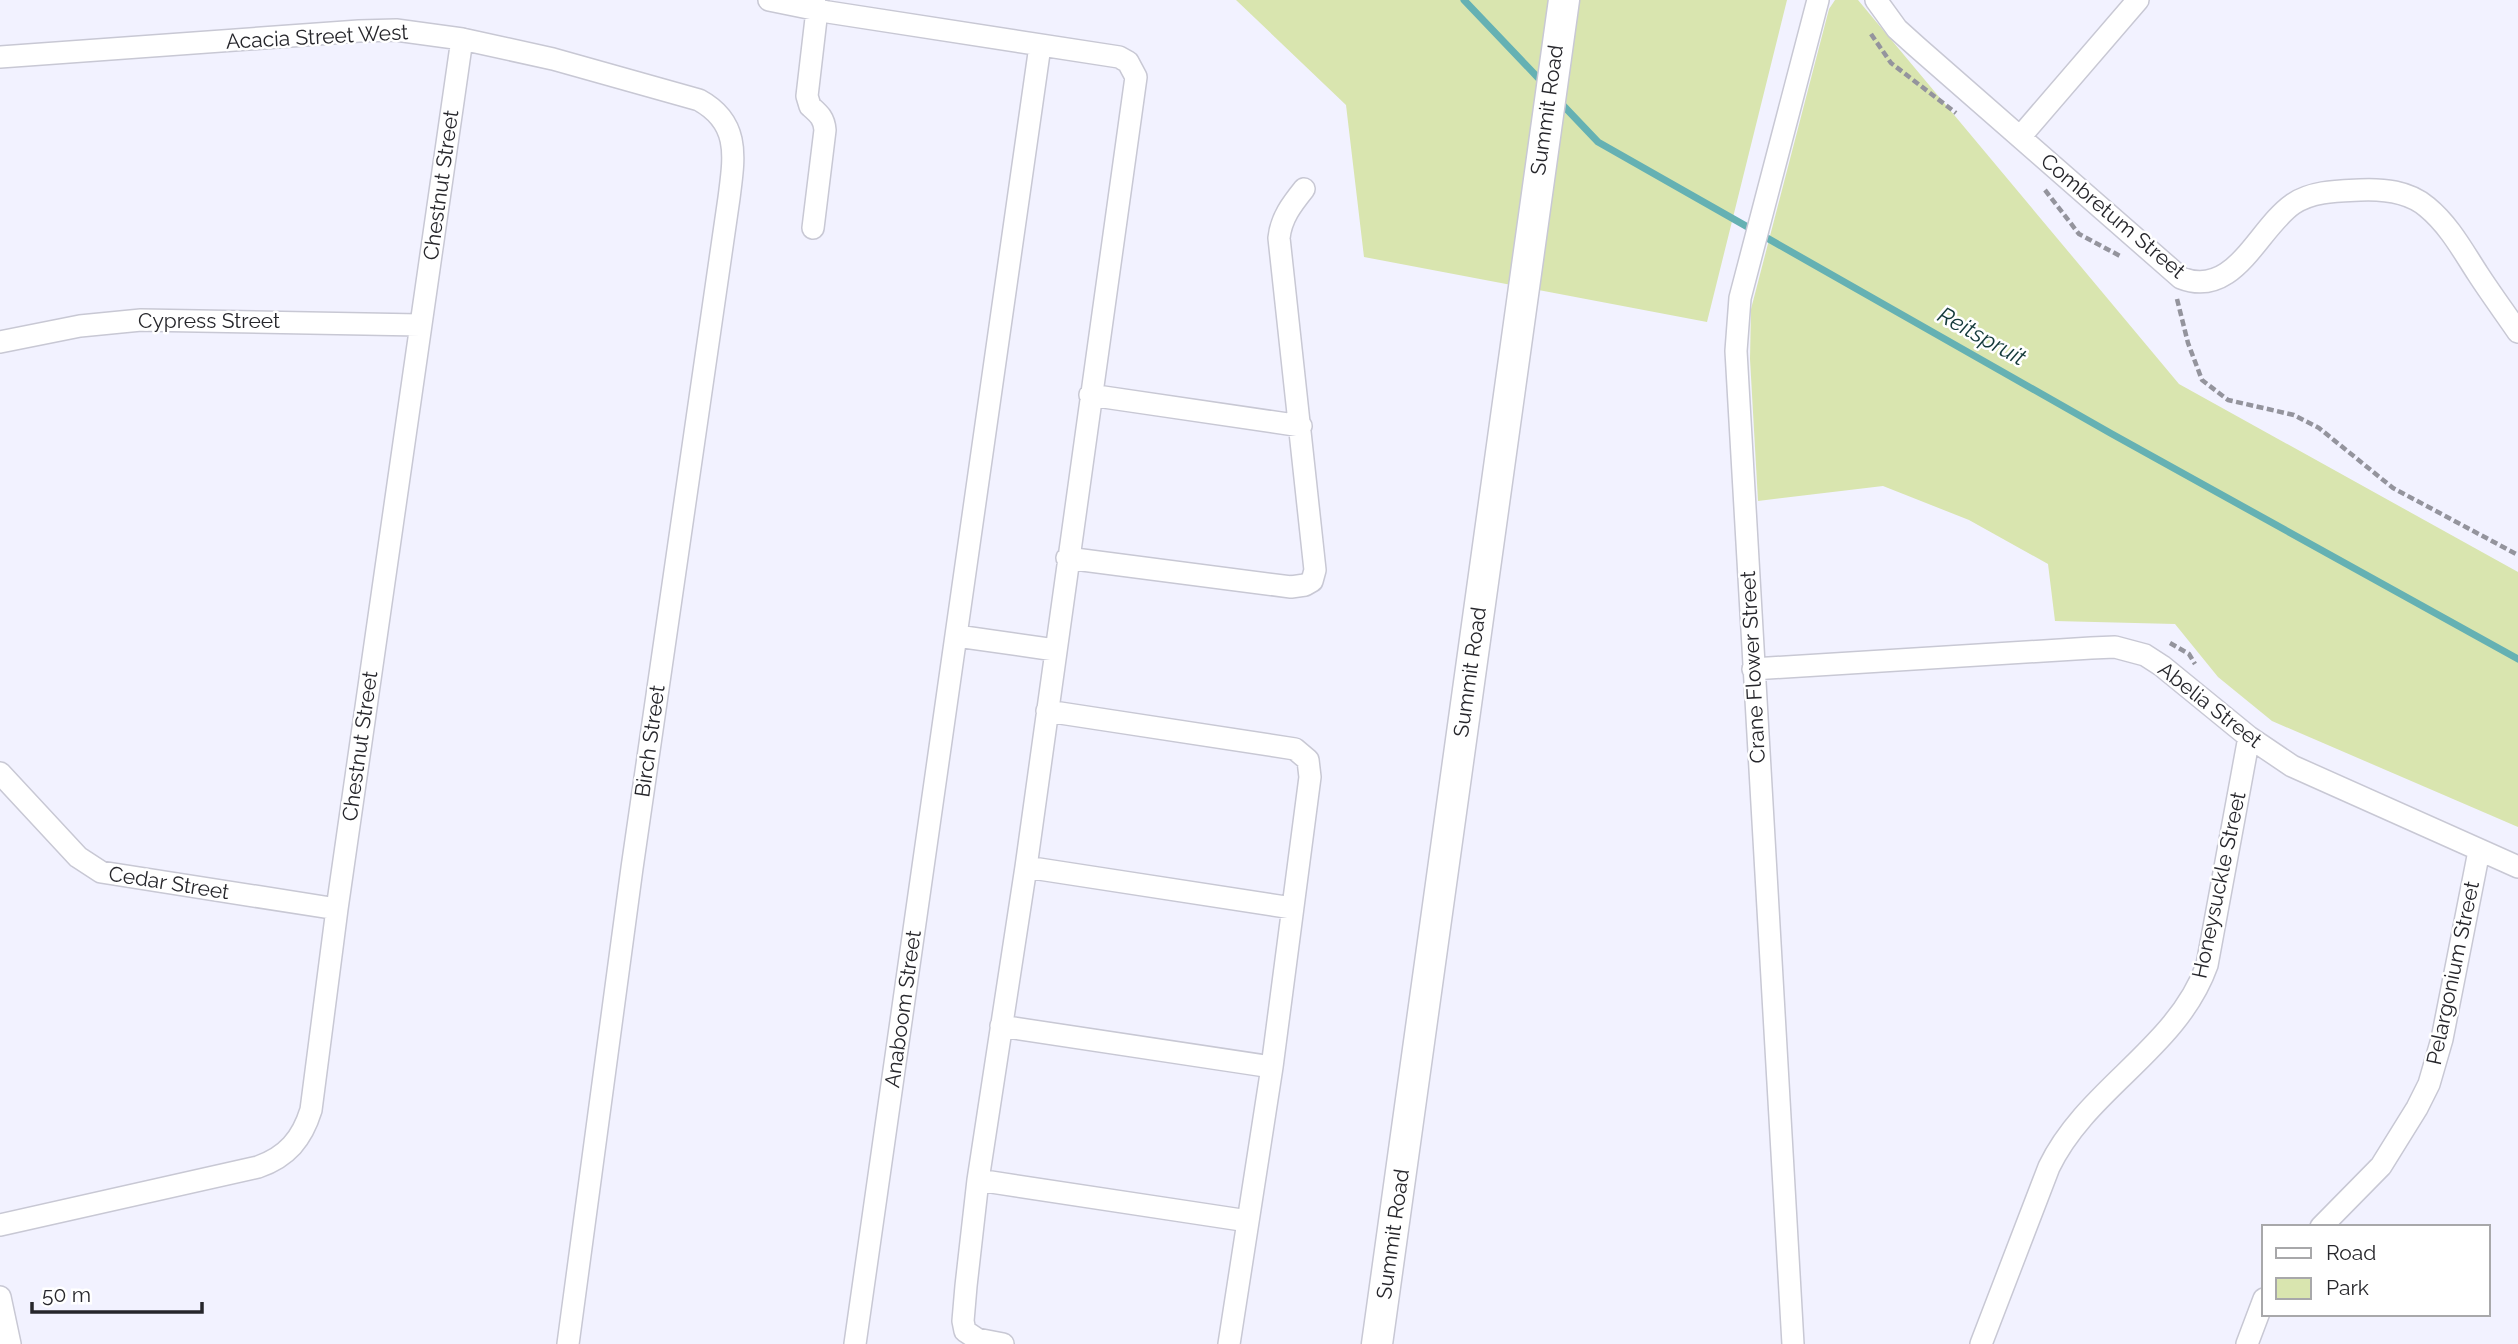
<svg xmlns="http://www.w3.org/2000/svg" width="2518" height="1344" viewBox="0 0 2518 1344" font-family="Raleway,sans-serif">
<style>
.green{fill:#d9e5af}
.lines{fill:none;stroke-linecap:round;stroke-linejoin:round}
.stream{stroke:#65b1b3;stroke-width:7}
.street-casing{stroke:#c8c8d4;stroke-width:24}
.secondary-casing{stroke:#c8c8d4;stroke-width:33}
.path{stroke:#94949d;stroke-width:4.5;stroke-dasharray:7 3.5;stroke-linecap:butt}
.street{stroke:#fff;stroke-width:21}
.secondary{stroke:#fff;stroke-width:30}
.labels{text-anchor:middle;stroke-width:5;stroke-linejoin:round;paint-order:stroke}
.street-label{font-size:21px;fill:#26262b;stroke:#fff}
.water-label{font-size:23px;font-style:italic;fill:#13393a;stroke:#fff}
</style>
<rect width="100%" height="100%" fill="#f2f2ff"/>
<!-- green -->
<path class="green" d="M1236,0H1787L1707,322L1364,257L1346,105Z
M1835,0H1858L2179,384L2518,572V827L2272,721L2218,677L2175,624L2055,621L2048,564L1969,520L1883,486L1758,501L1750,359L1751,309L1829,9Z"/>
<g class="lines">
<!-- stream -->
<path class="stream" d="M1464,0L1543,83
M1558,100L1598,142L2112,434L2518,659"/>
<!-- street casing -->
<g class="street-casing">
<path id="street" d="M769,0L828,12L1119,57L1128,62L1136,77L1026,867L978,1180L966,1286L963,1321L965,1331L977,1339L1003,1344
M1876,0L1897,29L1917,47L2181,278C2235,299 2257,229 2293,204C2312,191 2338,191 2360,190C2383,189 2408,191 2427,207C2449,225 2463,251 2478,274C2491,294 2505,313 2518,332
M0,57L359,31L396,30L462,39L553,59L699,100C741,123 734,158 729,198L632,868L568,1344
M2020,137L2138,0
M813,228L825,130C824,118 819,114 810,106L807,96L817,10L814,0
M0,342L80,326L141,320L420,325
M1090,395L1301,426
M1067,558L1291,587L1305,585L1312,581L1315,570L1279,238C1281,218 1292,204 1304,189
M957,636L1055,650
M1753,669L2091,648L2115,647L2145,655L2162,666L2249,737L2292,766L2518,867
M1047,711L1295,749L1308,760L1310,777L1272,1067L1229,1344
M0,773L78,857L101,872L337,909
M1026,867L1292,908
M1001,1026L1272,1067
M978,1180L1248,1221
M0,1225L258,1167C287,1157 302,1139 311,1110L337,909L462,39
M2321,1227L2381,1166L2417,1108L2429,1084L2442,1039L2479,851
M0,1297L10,1344
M855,1344L1040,46
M1793,1344L1736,351L1740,298L1818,0
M1981,1344L2049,1167C2087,1088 2177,1049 2207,965L2249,737
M2247,1344L2264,1299"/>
</g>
<!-- secondary casing -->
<g class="secondary-casing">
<path id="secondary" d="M1377,1344L1564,0"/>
</g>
<!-- path -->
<path class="path" d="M1871,34L1891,63L1956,113
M2045,190L2079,234L2122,257
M2177,299L2188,343L2202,380L2228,400L2294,415L2319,428L2393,488L2518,555
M2170,643L2189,654L2195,664"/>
<!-- street -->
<use href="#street" class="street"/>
<!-- secondary -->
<use href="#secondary" class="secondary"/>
</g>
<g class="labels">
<!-- street labels -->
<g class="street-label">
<text transform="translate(317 37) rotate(-3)" y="7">Acacia Street West</text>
<text transform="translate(1547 110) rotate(-82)" y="7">Summit Road</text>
<text transform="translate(441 185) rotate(-82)" y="7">Chestnut Street</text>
<text transform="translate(2113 216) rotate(40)" y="7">Combretum Street</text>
<text x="209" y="328">Cypress Street</text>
<text transform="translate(1753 667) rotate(-93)" y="7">Crane Flower Street</text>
<text transform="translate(1470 672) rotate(-82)" y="7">Summit Road</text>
<text transform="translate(2210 705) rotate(38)" y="7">Abelia Street</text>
<text transform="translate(650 741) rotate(-82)" y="7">Birch Street</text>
<text transform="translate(360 746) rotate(-82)" y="7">Chestnut Street</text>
<text transform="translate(169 883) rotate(9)" y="7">Cedar Street</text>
<text transform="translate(2219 885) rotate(-78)" y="7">Honeysuckle Street</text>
<text transform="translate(2453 973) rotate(-78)" y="7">Pelargonium Street</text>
<text transform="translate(903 1009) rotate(-82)" y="7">Anaboom Street</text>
<text transform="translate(1393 1234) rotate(-82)" y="7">Summit Road</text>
</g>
<!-- water labels -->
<g class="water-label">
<text transform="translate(1982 336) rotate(29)" y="8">Reitspruit</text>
</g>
</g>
<!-- legend -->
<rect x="2262" y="1225" width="228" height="91" fill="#ffffff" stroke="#a8a8aa" stroke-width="2"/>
<rect x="2276" y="1248" width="35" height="10" fill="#ffffff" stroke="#a8a8aa" stroke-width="2"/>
<text x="2326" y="1260" font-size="21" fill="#26262b">Road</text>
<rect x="2276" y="1278" width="35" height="21" fill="#d9e5af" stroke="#a8a8aa" stroke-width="2"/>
<text x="2326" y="1295" font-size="21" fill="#26262b">Park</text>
<!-- scale -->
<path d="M32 1302v10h170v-10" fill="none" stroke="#26262b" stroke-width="3.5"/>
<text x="42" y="1302" font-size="21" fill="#26262b" stroke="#ffffff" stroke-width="5" paint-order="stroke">50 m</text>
</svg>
